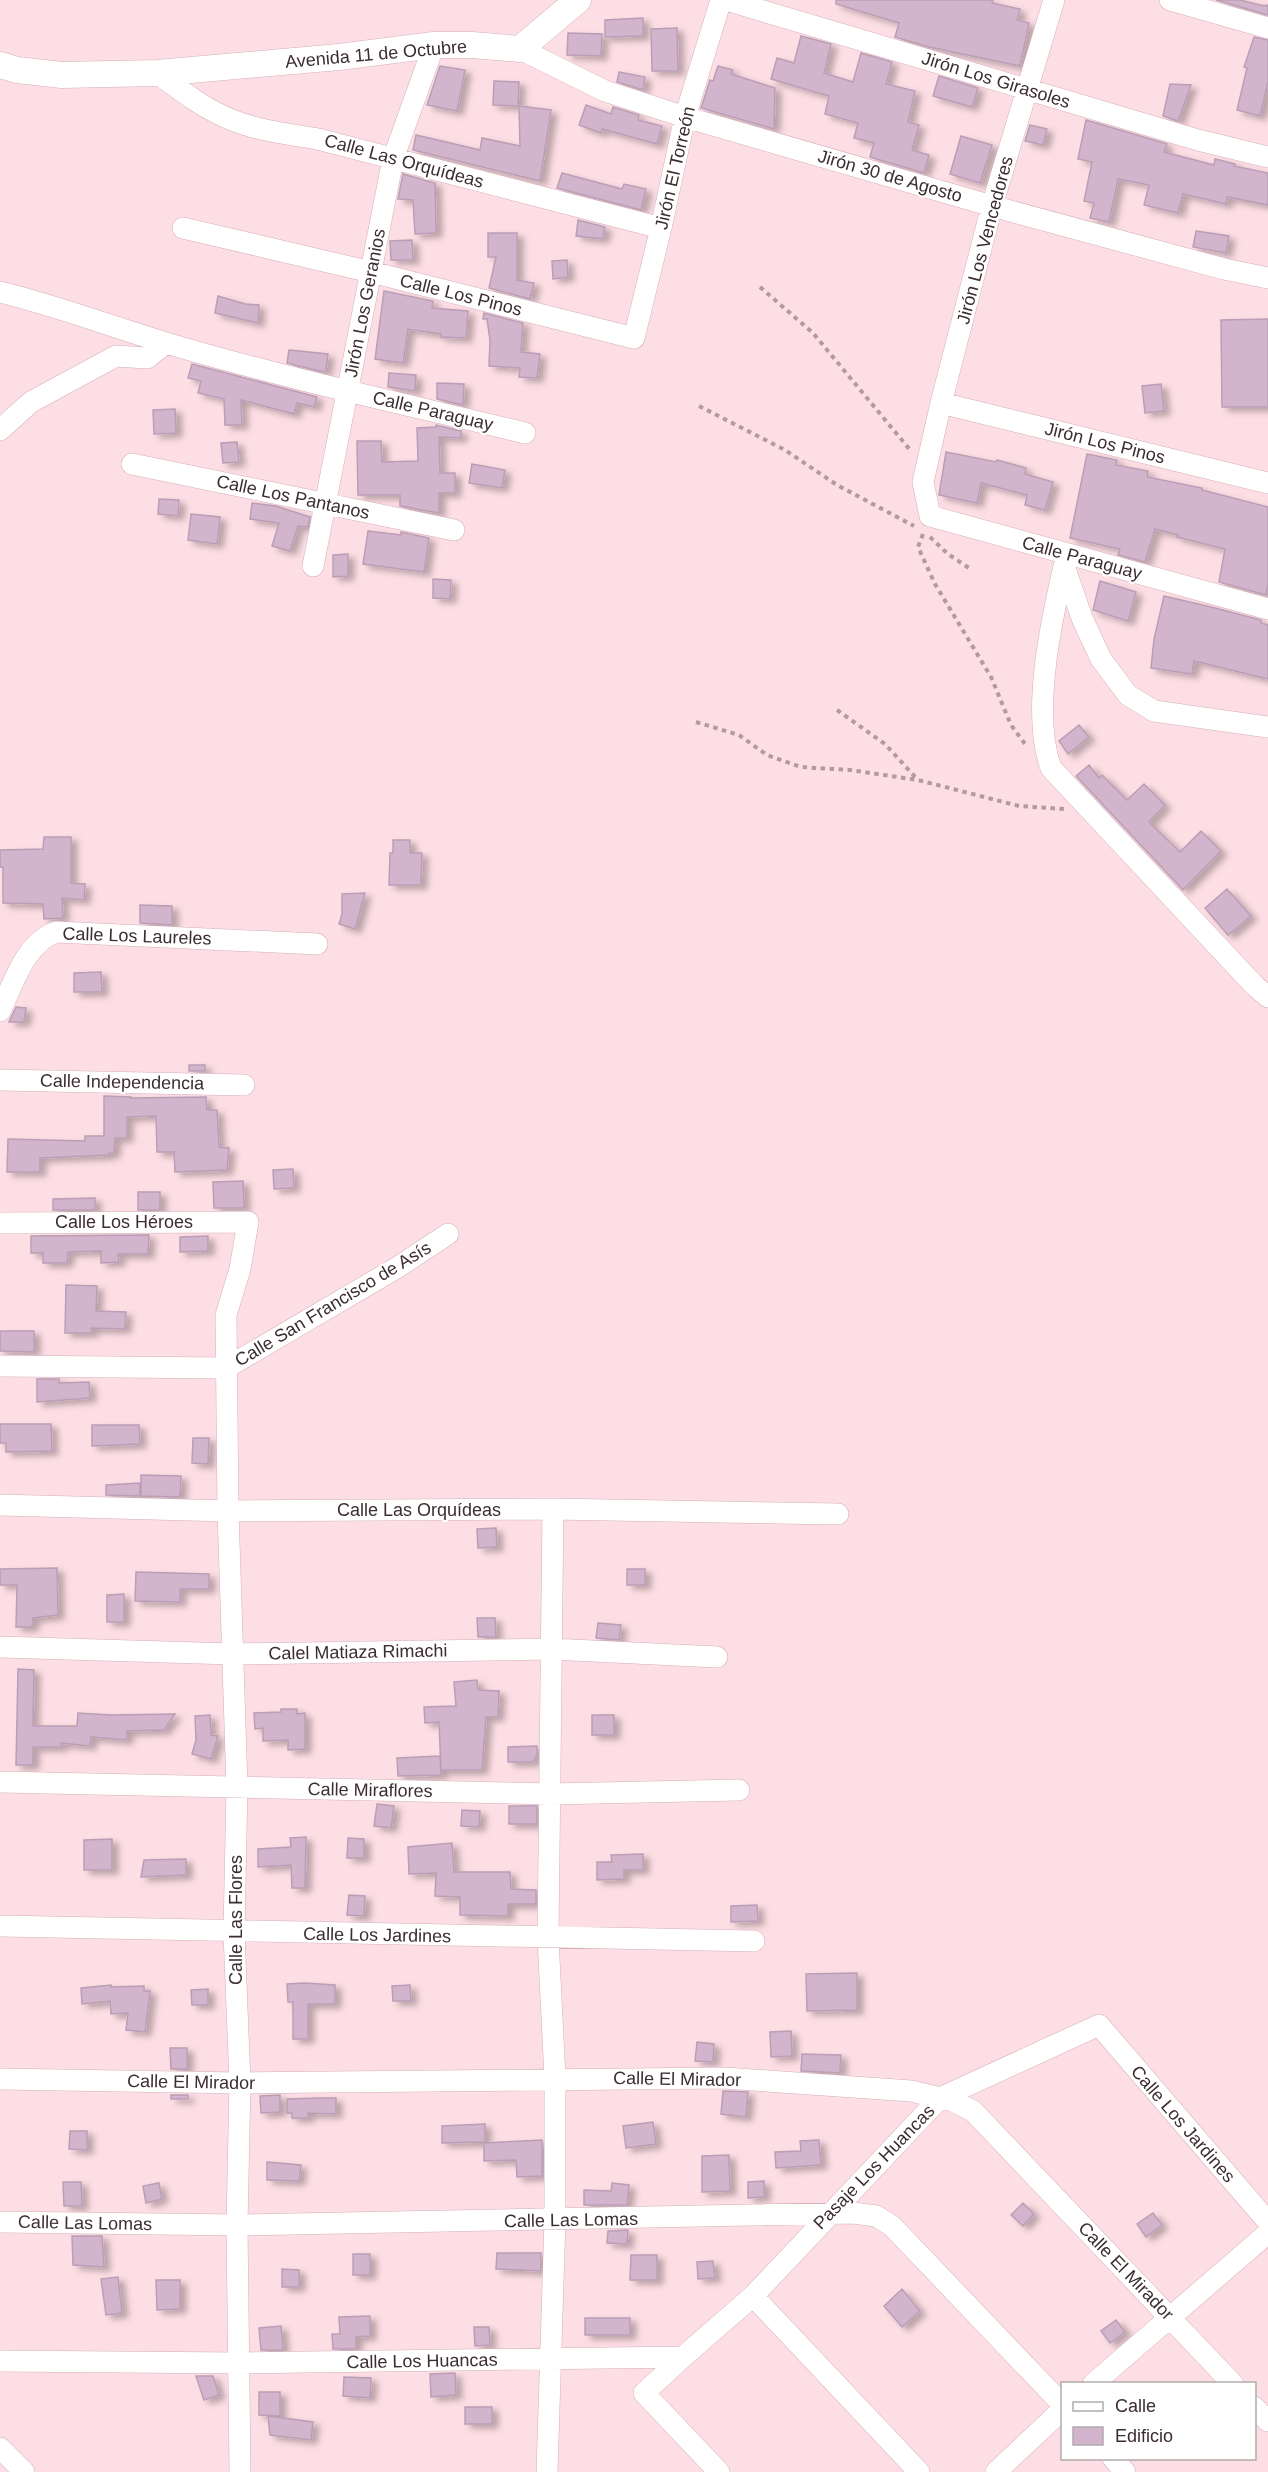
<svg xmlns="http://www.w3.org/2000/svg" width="1268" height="2472" viewBox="0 0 1268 2472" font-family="Helvetica,sans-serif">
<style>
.building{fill:#d2b5cc;stroke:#ba9eb5;stroke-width:1.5;filter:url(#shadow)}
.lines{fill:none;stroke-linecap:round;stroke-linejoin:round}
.minor-casing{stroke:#d5afb7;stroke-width:22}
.tertiary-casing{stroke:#d5afb7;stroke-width:27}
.path{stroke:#b39a9f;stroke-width:4;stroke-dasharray:4.5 4.5;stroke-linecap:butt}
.minor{stroke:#fff;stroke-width:21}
.tertiary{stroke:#fff;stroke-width:26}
.labels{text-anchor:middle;stroke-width:4.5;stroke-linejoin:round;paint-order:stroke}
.street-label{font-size:18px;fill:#3c2d30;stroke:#fff}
</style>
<defs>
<filter id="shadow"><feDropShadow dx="6" dy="4" stdDeviation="3" flood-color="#0004"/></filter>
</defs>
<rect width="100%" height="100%" fill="#fedee5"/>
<!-- building -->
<path class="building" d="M836,0H993L992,3L1020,9L1017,20L1029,23L1020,66L929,47L895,37L899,23L836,4Z
M1216,0H1240L1264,6L1268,5V15Z
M643,18V36L605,37V20Z
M677,28L678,71H652L651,29Z
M568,33L602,34L601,56L567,55Z
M801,36L831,44L824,73L853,82L861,53L892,62L886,84L915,91L908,122L919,125L912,150L929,155L924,173L870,157L874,143L854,138L858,123L825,114L829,96L771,79L777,58L794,63Z
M1254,37L1268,40V82L1260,116L1237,110L1247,68L1244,67Z
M440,66L465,70L457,111L427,105Z
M718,66L733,70L731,74L775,88L774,129L701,108L710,80L713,81Z
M619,72L645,77L643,90L617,82Z
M939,76L978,88L972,107L933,96Z
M494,81L519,82L518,106L493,105Z
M1170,84L1191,85L1178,121L1163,116Z
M586,105L611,114L613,107L639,115L638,120L662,126L657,144L602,129L601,133L579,125Z
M519,106L551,110L540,181L413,150L416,135L480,150L482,138L520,146Z
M1086,120L1167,144L1164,152L1214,165L1215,159L1235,164L1234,166L1268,173V205L1227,197L1226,204L1183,194L1178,213L1144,205L1149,185L1118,179L1109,222L1090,218L1094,203L1084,201L1092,162L1078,159Z
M1030,125L1047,129L1043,145L1025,141Z
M961,136L992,145L980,183L950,174Z
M562,173L622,189L624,184L646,189L641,210L557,188Z
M403,174L435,183L436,233L415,234L413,200L398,199Z
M578,220L605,227L603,239L576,236Z
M1196,231L1229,236L1226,253L1193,247Z
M488,233H517V280L534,283L530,299L489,288L496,257H488Z
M412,240L413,260H391L390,241Z
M567,260L568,277L553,279L552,261Z
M384,291L433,301L432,308L468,311L466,338L441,337V334L408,329L403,363L375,359Z
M218,296L245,304L259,305L258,323L215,313Z
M484,313L523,323L521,352L540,354L537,378L519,377L520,368L489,366L490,340L487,319H483Z
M1268,319V407H1222L1221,320Z
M289,350L328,354L326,370L323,372L287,363Z
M192,364L317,397L314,407L297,403L294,414L241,400L242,425H225L224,399L198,393L201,381L188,378Z
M389,373L416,375L415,391L388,387Z
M437,383L464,384L463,405L437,399Z
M1161,384L1164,411L1145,413L1142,386Z
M175,409L176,433L154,434L153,410Z
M436,425L461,431V438L439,437L440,473H455V493H439V513L400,506V495H358L357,441H381L382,462L418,461L417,428L436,427Z
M237,442L239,462L223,463L221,443Z
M946,452L996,462L997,460L1026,468L1025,474L1053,482L1045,510L1025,505L1027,495L981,483L977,503L939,495Z
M1087,454L1117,460L1116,465L1148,471L1147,477L1202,488V490L1268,507V584L1266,595L1219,582L1225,549L1177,537L1178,535L1155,529L1145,562L1118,555L1120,549L1070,538Z
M472,464L505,470L502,488L469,483Z
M159,499L179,500L178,516L158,514Z
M252,503L276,506L310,517L308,527L298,526L290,551L272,546L279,523L250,519Z
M191,514L220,517L217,544L188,540Z
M368,531L401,535V532L429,538L424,572L363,564Z
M348,554V576L333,577V555Z
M433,579L451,580L450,599L433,598Z
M1100,581L1136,592L1128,621L1093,610Z
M1164,596L1215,608L1261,620V623L1268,625V679L1194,661L1192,674L1151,668L1154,639Z
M1079,725L1089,737L1068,754L1059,741Z
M1089,765L1099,778L1102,775L1127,800L1144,784L1165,805L1149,822L1180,852L1201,831L1221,851L1183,890L1076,776Z
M44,837H71V883L85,884L84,900L62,898L63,918L44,919L43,904L3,903V867H0V850L43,849Z
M393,840H410V853H422L421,885H389L390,853H393Z
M1227,889L1251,916L1228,935L1205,908Z
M365,893L355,929L339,924L342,914V894Z
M140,905L172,906V925L140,923Z
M101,972L102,992H74V973Z
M16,1007L26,1008L24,1022H9Z
M189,1065H205V1071H189Z
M104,1096L131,1097V1098L206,1097L207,1110H217L219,1147L229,1148L227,1170L175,1172L174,1152H157L156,1116L127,1117V1138H115L114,1153H109V1155L40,1158V1172H7L8,1139L85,1141V1136H104Z
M293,1169L294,1188L274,1189L273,1170Z
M243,1181L244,1208H214L213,1182Z
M138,1192H160V1210H138Z
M95,1198V1210H53V1199Z
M149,1235L148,1254H118L119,1262L101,1263V1251L68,1252L67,1263H43V1253H31V1236Z
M208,1236V1251L180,1252V1237Z
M66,1285L97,1286L96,1311L126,1312L125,1329L91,1328L92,1333H65Z
M0,1331H34V1352L0,1351Z
M37,1379H59V1383L89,1382L90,1398L37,1402Z
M0,1424H51L52,1451L6,1452V1443H0Z
M92,1425H139L140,1444L92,1446Z
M193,1438H209L208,1464L192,1463Z
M141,1475L181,1476L180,1497L141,1496Z
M140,1483V1496L106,1495V1485Z
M496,1528L497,1547L478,1548L477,1529Z
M57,1568L58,1615L33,1618L32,1627H16L17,1585H0V1569Z
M627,1569H645V1585H627Z
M136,1572L209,1574V1589H180V1602L135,1601Z
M124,1594V1622H107V1595Z
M477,1618H495L496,1637H478Z
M598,1623L621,1625L619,1640L596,1638Z
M18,1669L34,1670L33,1726H77L78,1713L111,1715L175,1714L164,1730L127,1731V1740L91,1737L90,1746L61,1743V1747H33V1765H16Z
M477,1680L478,1690L499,1691L498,1717H486L482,1770H441L439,1722L425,1723L424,1707L456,1706L454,1682Z
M281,1709H297V1714L305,1713V1749L288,1750V1740L263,1741V1728L255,1729L254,1713L281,1712Z
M210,1715L211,1735L218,1736L211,1759L192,1754L196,1740L195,1716Z
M592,1715H614V1735H592Z
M537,1746V1755L533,1762H508V1747Z
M440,1756L441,1775L398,1776L397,1758Z
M377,1804L394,1806L391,1828L374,1826Z
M509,1806H537V1824H509Z
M462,1810L480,1811L479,1827L461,1826Z
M306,1837L305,1888H292L291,1865L258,1867V1849L291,1847L290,1838Z
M348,1838L364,1839V1858H347Z
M112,1839V1870H84V1840Z
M452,1843L454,1872H510L511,1889L536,1890V1904H508V1916L460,1915V1897L435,1896L436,1873L409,1874L408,1847Z
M643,1854V1870H624V1879L597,1880V1862H612L611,1855Z
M186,1859V1875L141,1877L144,1860Z
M349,1895L365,1896L364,1916L347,1915Z
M757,1905L758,1921L731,1922V1906Z
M857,1973V2010L807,2011L806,1974Z
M305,1983L335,1985V2004H308V2039H293V2002H288L287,1984Z
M111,1985V1987L144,1986V1991H150L145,2032L126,2030L128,2013L111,2014L110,2001L82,2004L81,1988Z
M410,1985L411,2001H393L392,1986Z
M208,1989V2005H192L191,1990Z
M791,2031L792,2056L771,2057L770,2032Z
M697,2042L714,2044L713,2062L695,2061Z
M170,2048H187V2069H171Z
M802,2054L841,2055L840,2073L801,2071Z
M723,2091L748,2092L746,2117L721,2114Z
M171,2095H188V2099H171Z
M280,2095V2112L261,2113L260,2096Z
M318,2098H336V2114L308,2113V2118H292V2113H287V2099Z
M653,2122L656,2144L626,2148L623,2126Z
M485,2124V2142L442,2143V2126Z
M70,2131H87V2150L69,2149Z
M542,2140V2176L517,2177L516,2160L484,2161V2143Z
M819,2140L821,2165L776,2168L775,2152L801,2151L800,2141Z
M729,2155L730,2191L702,2192V2156Z
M267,2162L301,2165L299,2181L267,2180Z
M764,2181V2197L748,2198V2182Z
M63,2182H81L82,2206H64Z
M159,2183L162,2199L146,2203L143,2186Z
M612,2183L629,2185L627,2205H584V2190L611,2191Z
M1023,2203L1034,2214L1023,2226L1011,2215Z
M1153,2213L1162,2225L1146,2237L1137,2224Z
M628,2230L627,2244L607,2243L608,2231Z
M72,2236H102L104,2267L73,2265Z
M497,2253H541V2271L496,2269Z
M353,2254H370V2275H353Z
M631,2255H657V2280H630Z
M713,2261L715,2278L698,2279L697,2262Z
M282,2269L299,2270V2287H282Z
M118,2277L122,2313L106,2315L101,2279Z
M156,2280H180V2309L157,2310Z
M902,2289L920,2311L902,2327L884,2306Z
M370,2316V2336L356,2337V2349H333L332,2334H340L339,2317Z
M585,2318H630V2335H585Z
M1116,2320L1125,2332L1110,2343L1101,2331Z
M281,2326L283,2350H261L259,2328Z
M474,2327H489L490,2345L475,2346Z
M455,2373L456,2395L431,2397L430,2374Z
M196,2376H213L219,2395L204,2400Z
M344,2377L371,2378L370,2398L343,2396Z
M259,2392H280V2416L259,2415Z
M465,2407H492V2424H465Z
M268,2416L313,2422L311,2440L270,2435Z"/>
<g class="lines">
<!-- minor casing -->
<g class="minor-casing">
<path id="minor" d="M726,0L1198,140L1268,157
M1054,0L992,206L941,403L923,482L930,516L1268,609
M1170,0L1268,28
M520,49L605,91L685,117L992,206L1224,269L1268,278
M157,73C180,90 204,109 232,120C259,131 289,134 318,139L661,228
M183,228L371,272L634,338L661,228L685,117L721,0
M0,292C57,306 110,326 166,343C284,378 405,404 525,433
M941,403L1268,483
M0,430L31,402L116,356L147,358L166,343
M132,464L454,530
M313,566L393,159L434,45
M1064,566C1051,622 1031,714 1051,768L1255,986L1268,997
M1064,566L1082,618L1101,659L1128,695L1154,711L1268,727
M0,1011C14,983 25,943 56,932L317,944
M0,1080L244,1085
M0,1223L248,1222L240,1269L226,1315L228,1511L237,1787L234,1932L240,2083L237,2225L240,2472
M0,1366L226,1368L398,1267L448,1234
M0,1505L228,1511L553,1509L838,1514
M0,1647L232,1654L551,1649L717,1657
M0,1782L551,1794L739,1790
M0,1926L754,1941
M0,2079L240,2083L724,2078L911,2091L953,2101L973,2111L1233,2384
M0,2222L237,2225L853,2213L876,2216L892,2226L1062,2404
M753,2296L919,2472
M683,2357L753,2296L940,2098L1099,2025L1268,2222
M0,2361L238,2363L683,2357L644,2393L719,2472
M1093,2384L1268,2233
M1254,2407L1268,2421
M0,2448L24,2472
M1113,2458L1125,2472
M547,2472L555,2220V2078L548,1938L553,1509
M996,2472L1062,2410"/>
</g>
<!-- tertiary casing -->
<g class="tertiary-casing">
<path id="tertiary" d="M0,65L17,70L62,75L157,73L339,57L434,45H472L520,49L578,0"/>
</g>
<!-- path -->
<path class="path" d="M760,287L813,333L911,451
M699,406L785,450L837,485L914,526
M923,534L918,547L935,584L991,677L1011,725L1025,744
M930,537L948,554L969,568
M837,710L885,744L917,779
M696,722L739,735L767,755L801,767L850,770L918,780L1019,806L1064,809"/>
<!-- minor -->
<use href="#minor" class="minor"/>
<!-- tertiary -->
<use href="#tertiary" class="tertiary"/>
</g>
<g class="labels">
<!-- street labels -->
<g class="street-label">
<text transform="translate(376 54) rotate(-5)" y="6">Avenida 11 de Octubre</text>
<text transform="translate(996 80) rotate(17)" y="6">Jirón Los Girasoles</text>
<text transform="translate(404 161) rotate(15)" y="6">Calle Las Orquídeas</text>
<text transform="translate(675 168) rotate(-77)" y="6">Jirón El Torreón</text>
<text transform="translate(890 176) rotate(16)" y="6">Jirón 30 de Agosto</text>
<text transform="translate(985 240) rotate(-75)" y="6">Jirón Los Vencedores</text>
<text transform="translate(461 295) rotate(14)" y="6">Calle Los Pinos</text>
<text transform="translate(365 303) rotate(-79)" y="6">Jirón Los Geranios</text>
<text transform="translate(433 411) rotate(13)" y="6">Calle Paraguay</text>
<text transform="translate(1105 443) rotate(14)" y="6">Jirón Los Pinos</text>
<text transform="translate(293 497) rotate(12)" y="6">Calle Los Pantanos</text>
<text transform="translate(1082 558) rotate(15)" y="6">Calle Paraguay</text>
<text transform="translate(137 936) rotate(2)" y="6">Calle Los Laureles</text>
<text transform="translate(122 1082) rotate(1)" y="6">Calle Independencia</text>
<text x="124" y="1228">Calle Los Héroes</text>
<text transform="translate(333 1304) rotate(-31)" y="6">Calle San Francisco de Asís</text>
<text x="419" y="1516">Calle Las Orquídeas</text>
<text transform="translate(358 1652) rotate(-1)" y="6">Calel Matiaza Rimachi</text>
<text transform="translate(370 1790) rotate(1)" y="6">Calle Miraflores</text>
<text transform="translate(236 1920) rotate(-90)" y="6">Calle Las Flores</text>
<text transform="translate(377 1935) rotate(1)" y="6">Calle Los Jardines</text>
<text transform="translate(677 2079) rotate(1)" y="6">Calle El Mirador</text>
<text transform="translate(191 2082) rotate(1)" y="6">Calle El Mirador</text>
<text transform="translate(1183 2124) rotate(49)" y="6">Calle Los Jardines</text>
<text transform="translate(874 2167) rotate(-46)" y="6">Pasaje Los Huancas</text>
<text transform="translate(571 2220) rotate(-1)" y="6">Calle Las Lomas</text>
<text transform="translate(85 2223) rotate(1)" y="6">Calle Las Lomas</text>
<text transform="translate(1126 2271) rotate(46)" y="6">Calle El Mirador</text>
<text transform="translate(422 2361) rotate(-1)" y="6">Calle Los Huancas</text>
</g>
</g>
<!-- legend -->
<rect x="1061" y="2382" width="195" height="78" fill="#ffffff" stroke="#b1abac" stroke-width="1.5"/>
<rect x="1073" y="2402" width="30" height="9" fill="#ffffff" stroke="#b1abac" stroke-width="1.5"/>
<text x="1115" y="2412" font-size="18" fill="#3c2d30">Calle</text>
<rect x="1073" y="2427" width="30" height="18" fill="#d2b5cc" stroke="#b1abac" stroke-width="1.5"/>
<text x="1115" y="2442" font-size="18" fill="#3c2d30">Edificio</text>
</svg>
